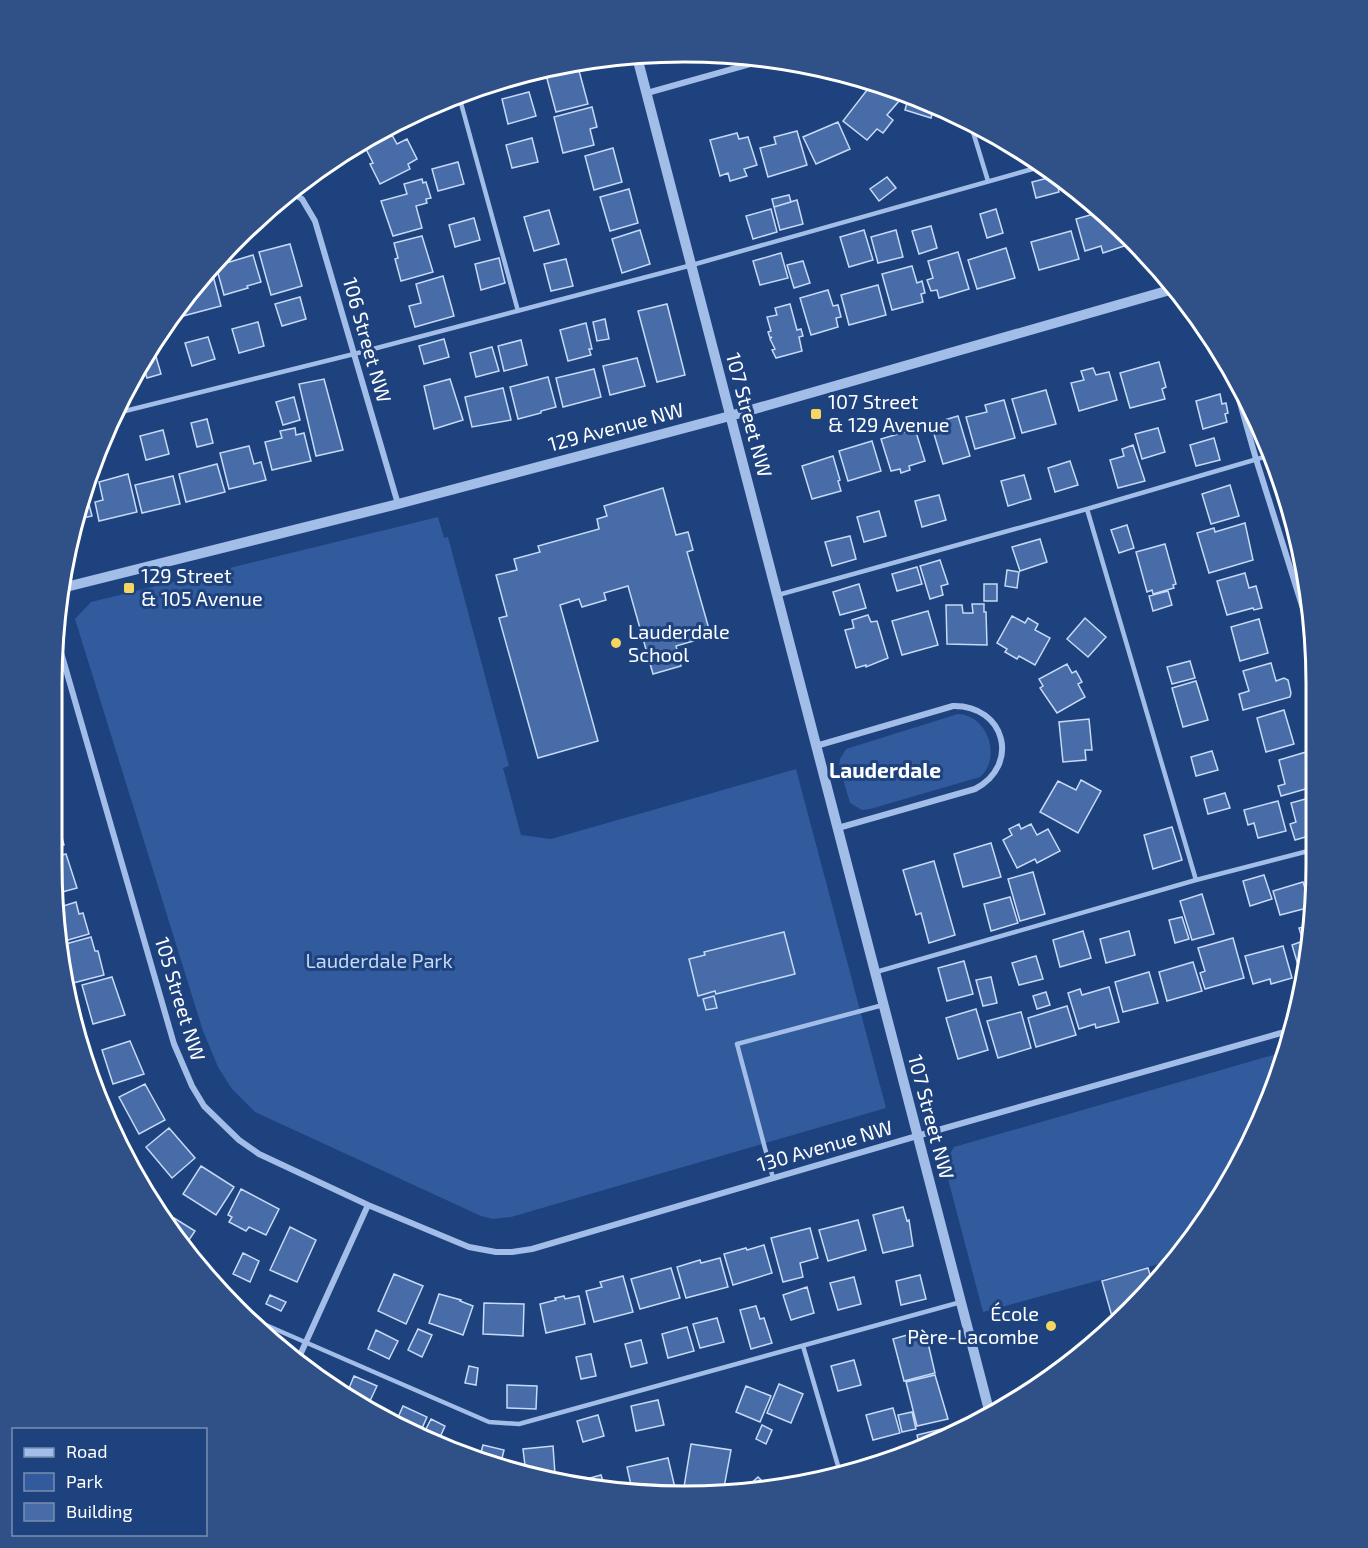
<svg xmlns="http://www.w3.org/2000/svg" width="1368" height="1548" viewBox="0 0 1368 1548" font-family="'Exo 2',sans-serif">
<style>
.green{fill:#315b9d}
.building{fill:#476ca8;stroke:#c6d9f6;stroke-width:1.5}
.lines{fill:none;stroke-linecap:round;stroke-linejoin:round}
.service{stroke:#a2bde8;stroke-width:4.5}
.minor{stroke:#a2bde8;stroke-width:6}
.tertiary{stroke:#a2bde8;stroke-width:10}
.poi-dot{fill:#f6d561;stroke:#1e427e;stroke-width:2}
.labels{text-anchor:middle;stroke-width:6;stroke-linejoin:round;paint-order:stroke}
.street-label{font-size:20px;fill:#fff;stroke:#1e427e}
.poi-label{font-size:20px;fill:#fff;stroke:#1e427e;text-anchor:start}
.park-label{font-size:20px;fill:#c6d9f6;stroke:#1e427e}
.neighbourhood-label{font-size:21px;font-weight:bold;fill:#fff;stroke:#1e427e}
.rim{fill:none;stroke:#fff;stroke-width:3}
</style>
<rect width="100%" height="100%" fill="#1e427e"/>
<!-- green -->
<path class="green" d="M438,517L444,538L448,537L509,766L503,768L521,835L551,839L796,769L886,1108L511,1217L493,1219L481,1216L255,1112L232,1089L218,1067L203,1031L75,619L91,602Z
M958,714C988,715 1002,758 980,777L870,809L862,810L850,803L839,765L840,759L846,749Z
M1287,1051L1252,1144L1186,1250L1177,1259L983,1312L944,1164L954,1147Z"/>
<!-- building -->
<path class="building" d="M578,67L588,104L556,112L546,75Z
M874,81L899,101L887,115L893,120L883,133L877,129L867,140L843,121Z
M529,92L536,116L508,124L502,99Z
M909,95L934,106L931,118L905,110Z
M592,107L597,127L590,129L594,145L563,153L554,117Z
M838,122L850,149L816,164L803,137Z
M797,131L807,165L768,177L760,148L776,144L774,137Z
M737,133L739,139L748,137L757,165L744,169L747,176L730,181L728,173L720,176L710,140Z
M392,135L397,144L407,139L417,159L408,164L410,169L380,184L370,164L373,163L366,149Z
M532,138L538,162L512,168L506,145Z
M613,148L622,182L594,190L585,156Z
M458,162L464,184L438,191L432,169Z
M1056,176L1059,192L1036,198L1032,182Z
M887,177L896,188L879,201L870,189Z
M422,179L423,183L426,182L431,198L426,199L427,203L416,206L422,228L393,236L381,201L407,194L404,184Z
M629,189L638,223L610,231L600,197Z
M789,195L791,202L774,207L772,199Z
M797,200L803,224L780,230L774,207Z
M771,209L777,232L753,239L746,216Z
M996,209L1003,233L987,238L980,214Z
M549,210L559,244L534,251L524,217Z
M1104,211L1123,231L1127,245L1103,253L1101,246L1085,251L1076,219Z
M474,218L480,240L455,247L449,225Z
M931,226L937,248L919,254L912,231Z
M640,230L650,264L622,273L612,239Z
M864,230L873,260L849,267L840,237Z
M896,230L903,257L878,263L871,237Z
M1071,231L1079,259L1039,270L1031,242Z
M422,236L433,272L401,281L395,259L398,258L394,243Z
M290,244L302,286L271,295L259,252Z
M1006,248L1015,278L977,289L968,260Z
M958,252L969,289L939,298L937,290L931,291L927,280L933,278L928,261Z
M781,253L788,278L760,285L753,261Z
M253,255L261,282L247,286L248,288L224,295L216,266Z
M499,258L505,283L481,290L475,264Z
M566,259L573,286L551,291L544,264Z
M803,261L810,283L794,288L787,265Z
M912,266L917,283L922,281L925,293L921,294L923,302L892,310L882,274Z
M211,268L221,306L183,316L180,306L206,270Z
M443,276L454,316L415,327L409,306L421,303L416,284Z
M878,285L886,315L849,325L841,295Z
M828,290L833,306L838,305L841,317L836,318L838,327L811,335L800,298Z
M300,297L306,319L282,326L275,304Z
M667,304L685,375L657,382L638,311Z
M790,304L797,330L801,329L803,336L799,337L802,351L776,358L772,350L775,349L770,339L772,337L770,338L768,332L771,331L767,317L777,315L775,308Z
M605,319L609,339L597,341L593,322Z
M258,322L264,346L239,353L232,329Z
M586,323L592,349H589L591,355L568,361L560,330Z
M208,337L215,359L192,366L185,343Z
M444,339L449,357L424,364L419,346Z
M521,340L527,365L504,371L498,346Z
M492,347L499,371L476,377L470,353Z
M155,353L161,374L147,378L141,360L144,356Z
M637,358L645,386L610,395L603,366Z
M1159,362L1166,387L1162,389L1165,399L1130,408L1120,373Z
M1093,368L1096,375L1109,372L1117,400L1079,411L1071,383L1084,380L1081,371Z
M594,369L601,397L563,407L556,378Z
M548,377L556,407L541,411V413L518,419L510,387Z
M324,379L343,450L316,456L299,384Z
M450,379L463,420L434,429L424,386Z
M503,388L511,420L472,427L465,397Z
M1046,390L1056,424L1022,433L1012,399Z
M1220,394L1222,404L1226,403L1228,413L1225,414L1227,422L1203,429L1196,401Z
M294,397L300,420L283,425L276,402Z
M1004,400L1015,438L975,449L966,417L987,412L985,405Z
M958,416L970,456L943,464L931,424Z
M207,419L213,443L197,447L191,423Z
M295,428L296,435L304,433L311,461L272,470L265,442L282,438L280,431Z
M1158,428L1165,452L1142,459L1135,434Z
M915,429L925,461L909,466L910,470L901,473L900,469L891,471L881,439Z
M163,430L169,454L146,460L140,436Z
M1214,438L1220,460L1196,466L1190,445Z
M872,441L881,471L848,481L839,451Z
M1133,445L1145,481L1118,488L1110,460L1124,456L1122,449Z
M249,446L254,464L261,462L266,480L229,489L220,453Z
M833,456L840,480L838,481L841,491L812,499L802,466Z
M1070,461L1078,485L1055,492L1048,468Z
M217,464L225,492L186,502L179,474Z
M128,474L137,512L99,521L95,502L103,500L99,482Z
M1024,475L1031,499L1008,506L1001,481Z
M173,476L180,504L142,513L135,485Z
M1230,485L1239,516L1211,524L1202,494Z
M663,488L676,535L688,532L693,550L687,552L711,636L676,646L681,666L653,674L628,586L604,593L606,600L582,607L579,599L560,605L598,741L538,758L499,618L507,616L496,575L517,570L514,559L540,552L538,546L599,529L597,519L607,516L604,506Z
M85,489L92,516L75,520Z
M939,495L946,520L922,527L915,501Z
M879,511L886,536L864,542L857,517Z
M1245,523L1253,560L1209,573L1197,533L1214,528L1215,532Z
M1127,525L1134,548L1119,553L1111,530Z
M850,536L856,559L832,566L825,542Z
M1040,539L1047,562L1020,571L1012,547Z
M1165,544L1176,584L1173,585L1174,588L1153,594L1152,590L1147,592L1136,552Z
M940,560L948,584L941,586L943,595L930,599L920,566Z
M917,567L922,584L897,591L892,574Z
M1007,570L1019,572L1017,588L1005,586Z
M1245,573L1249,588L1256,586L1262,608L1254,610L1253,608L1227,615L1217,581Z
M859,584L866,608L840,615L833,592Z
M984,584H997V601H984Z
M1168,591L1172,605L1153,611L1149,596Z
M972,604H984V612H986L987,645L947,644L946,605H962L963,613H973Z
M928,611L938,645L902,655L892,621Z
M868,615L871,622L877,621L888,658L866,667V665L856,668L845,630L854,628L852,620Z
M1012,616L1025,623L1028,618L1038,624L1035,630L1050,638L1035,665L1019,656L1017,659L1005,652L1007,649L997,643Z
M1085,618L1106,637L1088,657L1067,639Z
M1259,619L1268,653L1240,661L1231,627Z
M1190,661L1195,678L1172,684L1167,667Z
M1271,663L1276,681L1284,678L1288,680L1291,693L1290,697L1243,710L1239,694L1249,691L1243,671Z
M1067,664L1072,673L1076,671L1082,682L1078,684L1085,697L1057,713L1040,688L1043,686L1039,679Z
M1196,681L1208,720L1183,727L1172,688Z
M1284,710L1294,744L1266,752L1257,718Z
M1089,719L1092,750H1085L1086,760L1063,762L1059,722Z
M1212,751L1218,770L1196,776L1191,757Z
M1306,752L1316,786L1281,796L1278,786L1285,784L1279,760Z
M55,775L61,799L54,801Z
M1081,780L1101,791L1078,833L1040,812L1058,781L1076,790Z
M1225,793L1230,808L1208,814L1204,799Z
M1316,796V834L1295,840L1290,824L1296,822L1291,803Z
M1278,801L1286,831L1258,838L1254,823L1248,825L1244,810Z
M55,810L64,845L52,848L53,811Z
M1019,824L1021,829L1031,824L1037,835L1048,829L1060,851L1037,863L1035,859L1017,868L1003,840L1012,835L1009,829Z
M1172,827L1182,860L1153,869L1144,835Z
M991,843L1001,877L963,887L954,854Z
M66,854L77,888L55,894L51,858Z
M934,861L955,935L929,943L921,913L916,915L903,870Z
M1033,872L1045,914L1020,921L1008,879Z
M1264,875L1272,899L1250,906L1243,881Z
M1303,882L1311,907L1280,915L1273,891Z
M1202,894L1214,934L1192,940L1180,901Z
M1010,897L1018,923L991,931L984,904Z
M76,902L79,914L83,913L89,934L61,942L57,908Z
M1182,917L1189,939L1175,943L1169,920Z
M1312,925L1305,971L1300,972L1292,945L1303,941L1299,928Z
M1083,931L1091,958L1060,967L1053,940Z
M1129,931L1135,955L1106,963L1100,939Z
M784,932L795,974L716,994L715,991L698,996L689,959L705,955L704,952Z
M91,937L95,951H98L104,975L73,983L62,945Z
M1233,938L1244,978L1205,989L1200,973L1205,971L1198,948Z
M1283,946L1292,978L1271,984L1270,979L1253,984L1245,956Z
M1036,956L1043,979L1019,985L1012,963Z
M964,961L973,994L947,1001L938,968Z
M1193,962L1202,991L1167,1001L1159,972Z
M1149,972L1158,1003L1123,1012L1115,982Z
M112,977L125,1015L93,1024L82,985Z
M991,977L997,1003L983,1006L976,980Z
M1109,987L1119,1022L1096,1028L1095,1024L1079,1029L1068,993L1080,989L1082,995Z
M1046,992L1050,1005L1037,1009L1033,996Z
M714,996L717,1008L706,1010L703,999Z
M1067,1006L1076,1035L1036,1047L1028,1018Z
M976,1009L988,1050L958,1059L946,1018Z
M1021,1012L1031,1048L998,1058L987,1021Z
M130,1041L144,1074L113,1084L102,1050Z
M145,1084L165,1120L139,1134L119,1097Z
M169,1128L195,1158L172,1178L146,1147Z
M201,1166L234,1187L216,1215L183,1194Z
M241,1189L279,1209L266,1235L249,1227L246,1231L229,1222L232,1217L228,1215Z
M903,1207L907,1221L909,1220L913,1246L883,1253L873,1215Z
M174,1218L195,1231L185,1246L170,1224Z
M858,1220L866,1250L828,1261L819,1230Z
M290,1227L316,1240L297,1282L270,1270Z
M810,1228L818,1258L800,1263L803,1277L783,1282L771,1238Z
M764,1245L772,1273L733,1285L724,1254L746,1248L747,1250Z
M243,1253L259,1261L250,1282L233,1274Z
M720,1258L728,1287L686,1298L677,1267L700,1260L701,1263Z
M671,1268L680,1298L640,1309L631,1279Z
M1148,1268L1153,1285L1123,1317L1113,1320L1102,1281Z
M394,1274L423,1286L406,1324L378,1311Z
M920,1275L926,1299L901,1305L896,1281Z
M623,1276L633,1312L594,1322L586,1291L602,1287L600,1282Z
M854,1277L861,1304L838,1310L830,1283Z
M807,1287L814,1313L791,1320L783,1295Z
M439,1294L461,1300L460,1301L473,1306L463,1335L429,1323Z
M270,1295L286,1302L281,1311L266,1304Z
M564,1296L565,1299L579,1296L585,1324L546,1333L540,1304L556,1300L555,1298Z
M484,1303L524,1304L523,1336L483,1334Z
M756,1306L760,1319L764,1318L772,1343L751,1349L740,1310Z
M717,1318L724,1342L700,1348L693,1324Z
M687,1327L694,1351L668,1358L662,1334Z
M418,1329L432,1335L422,1357L408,1350Z
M376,1330L398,1341L389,1359L368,1349Z
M925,1330L935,1373L904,1381L893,1339Z
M641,1340L647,1363L631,1367L625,1344Z
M591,1354L596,1376L581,1379L576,1357Z
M854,1360L861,1385L838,1391L831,1366Z
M469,1366L478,1368L476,1385L465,1383Z
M935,1375L948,1419L917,1426L906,1382Z
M354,1376L377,1386L369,1403L347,1393Z
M779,1384L803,1394L791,1423L767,1413Z
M507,1385L537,1386L536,1409L507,1408Z
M746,1386L771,1396L760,1422L736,1412Z
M658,1400L664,1425L636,1431L631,1406Z
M403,1406L427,1417L419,1435L396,1422Z
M893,1408L900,1433L873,1440L866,1415Z
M912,1412L916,1429L902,1432L898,1415Z
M598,1415L604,1436L583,1442L577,1421Z
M431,1419L445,1426L436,1446L422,1437Z
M762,1425L772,1430L766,1444L756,1439Z
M946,1428L949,1437L920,1448L917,1435Z
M691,1444L731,1450L723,1493L684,1487Z
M483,1445L504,1450L500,1466L479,1460Z
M553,1446L555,1474L532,1476L526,1474L523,1449Z
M668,1458L675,1488L661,1491L632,1490L627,1467Z
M601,1475L605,1488L565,1485Z
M758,1477L769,1488L740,1493Z"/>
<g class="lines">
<!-- service -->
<path class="service" d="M459,96L518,311
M970,122L988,181
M113,414L354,354L692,265L1043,166
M1087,509L1196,880
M778,595L1087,509L1271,455
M876,972L1196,880L1316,849
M773,1178L737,1044L883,1005
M245,1316L489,1422L519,1424L961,1302
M803,1346L841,1476"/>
<!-- minor -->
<path class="minor" d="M647,93L772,58
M289,191L302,199L315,221L398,504
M1231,371L1256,459L1316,650
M60,649L174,1044L192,1086L204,1106L239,1140L259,1154L368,1205L469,1247L496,1252H512L532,1249L917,1136L1295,1029
M816,746L953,706C1005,705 1021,765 975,789L838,828
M296,1364L368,1205"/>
<!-- tertiary -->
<path class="tertiary" d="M636,53L990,1414
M62,588L398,504L730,416L1177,288"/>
</g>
<!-- markers -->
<g class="poi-dot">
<rect x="810" y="408" width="12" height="12" rx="3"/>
<rect x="123" y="582" width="12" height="12" rx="3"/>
<circle cx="616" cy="643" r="6"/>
<circle cx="1051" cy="1326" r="6"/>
</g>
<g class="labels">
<!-- street labels -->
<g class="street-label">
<text transform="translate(367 340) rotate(74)" y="7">106 Street NW</text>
<text transform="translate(749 415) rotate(75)" y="7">107 Street NW</text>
<text transform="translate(616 427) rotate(-15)" y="7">129 Avenue NW</text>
<text transform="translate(180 999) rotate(73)" y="7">105 Street NW</text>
<text transform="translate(931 1117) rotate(75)" y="7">107 Street NW</text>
<text transform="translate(825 1146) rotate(-16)" y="7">130 Avenue NW</text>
</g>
<!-- poi labels -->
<g class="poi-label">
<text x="828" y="409">107 Street<tspan x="828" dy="23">&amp; 129 Avenue</tspan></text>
<text x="141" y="583">129 Street<tspan x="141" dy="23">&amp; 105 Avenue</tspan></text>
<text x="628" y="639">Lauderdale<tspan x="628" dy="23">School</tspan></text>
<text x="1039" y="1321" text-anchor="end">École<tspan x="1039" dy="23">Père-Lacombe</tspan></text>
</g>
<!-- park labels -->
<g class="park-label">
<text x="379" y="968">Lauderdale Park</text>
</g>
<!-- neighbourhood labels -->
<g class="neighbourhood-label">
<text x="885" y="778">Lauderdale</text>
</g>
</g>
<!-- crop -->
<path d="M0 0H1368V1548H0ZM684 62H684A622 622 0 0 1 1306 684V864A622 622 0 0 1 684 1486H684A622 622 0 0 1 62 864V684A622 622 0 0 1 684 62Z" fill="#305188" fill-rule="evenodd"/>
<path class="rim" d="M684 62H684A622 622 0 0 1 1306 684V864A622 622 0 0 1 684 1486H684A622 622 0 0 1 62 864V684A622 622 0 0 1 684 62Z"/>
<!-- legend -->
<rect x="12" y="1428" width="195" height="108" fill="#1e427e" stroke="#788eb2" stroke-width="1.5"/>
<rect x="24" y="1448" width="30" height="9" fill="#a2bde8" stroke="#788eb2" stroke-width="1.5"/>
<text x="66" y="1458" font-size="18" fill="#ffffff">Road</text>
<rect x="24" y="1473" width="30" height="18" fill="#315b9d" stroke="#788eb2" stroke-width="1.5"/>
<text x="66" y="1488" font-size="18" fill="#ffffff">Park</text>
<rect x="24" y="1503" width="30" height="18" fill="#476ca8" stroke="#788eb2" stroke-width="1.5"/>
<text x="66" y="1518" font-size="18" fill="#ffffff">Building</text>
</svg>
